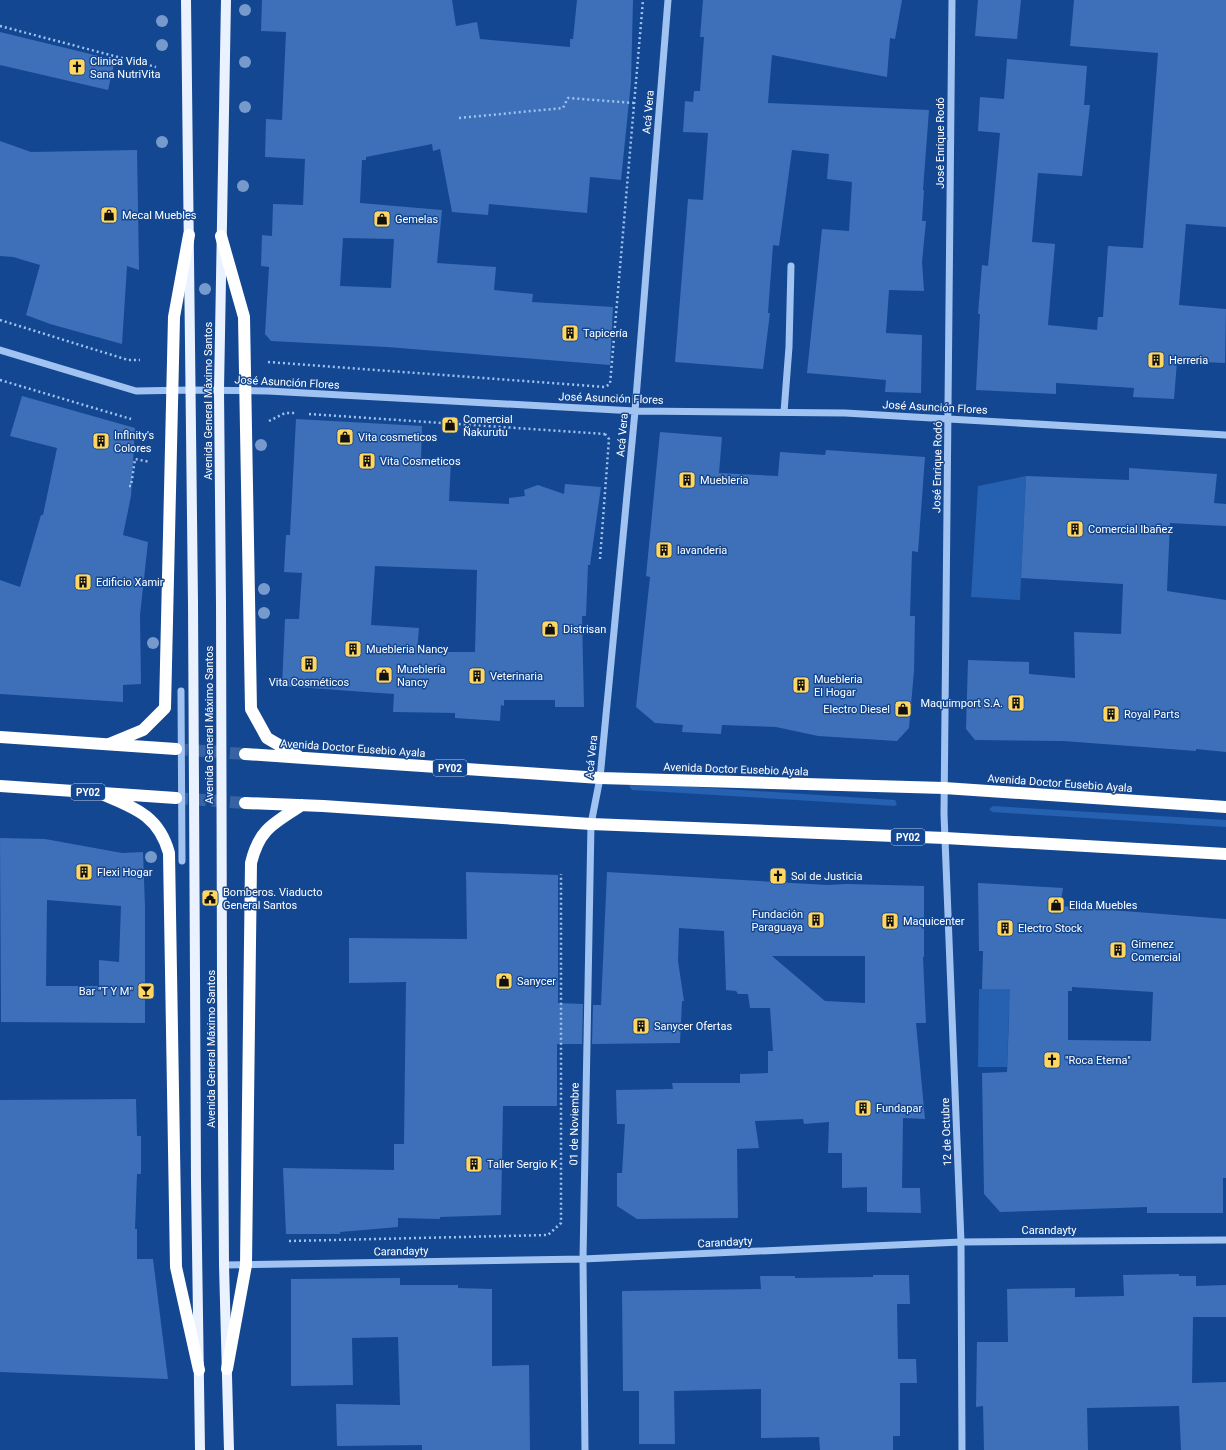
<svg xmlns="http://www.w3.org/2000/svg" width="1226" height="1450" viewBox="0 0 1226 1450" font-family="Roboto,sans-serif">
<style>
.green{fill:#2660b0}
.building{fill:#3d70b9;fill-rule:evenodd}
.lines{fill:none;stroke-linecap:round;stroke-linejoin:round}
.highway-tunnel{stroke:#3763a2;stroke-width:12;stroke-dasharray:12 6;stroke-linecap:butt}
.path{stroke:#a1c3f1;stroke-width:2.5;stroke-dasharray:2 3;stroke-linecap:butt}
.minor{stroke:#a1c3f1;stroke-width:7}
.major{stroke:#ebf2ff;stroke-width:10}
.highway{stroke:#fff;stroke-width:12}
.major-bridge{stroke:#ebf2ff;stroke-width:10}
.tree{fill:#779acc}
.labels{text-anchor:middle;stroke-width:3;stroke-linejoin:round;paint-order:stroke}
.shield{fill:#144791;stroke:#b8c8de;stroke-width:1}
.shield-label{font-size:10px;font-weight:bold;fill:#fff}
.poi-label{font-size:11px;fill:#fff;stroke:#144791;text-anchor:start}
.street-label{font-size:11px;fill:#fff;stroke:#144791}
</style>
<rect width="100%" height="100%" fill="#144791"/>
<!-- green -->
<path class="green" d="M1026,476L1020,600L971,597L978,486Z
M633,783L895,800L897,804L895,806L632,790L629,786Z
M993,806L1226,820V827L992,812L989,809Z
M979,989H1029L1055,1013L1009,1012L1007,1067H978Z"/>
<!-- building -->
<path class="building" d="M262,0H452L456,26L477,22L480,39L570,47V39H573L577,0H633L631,82L621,180L590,177L587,213L489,204L488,215L452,212L440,149L433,151L432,144L366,157V160H362L360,203L442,210L437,263L496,267L494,290L533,294L532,302L613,307L610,365L387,347L271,341L265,334L269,267L261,266L262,235L272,236L273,204L303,205L305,159L265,157L266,119L282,120L286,32L261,31ZM343,238L394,239L391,288L340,286Z
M703,0H902L895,39L890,38L887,77L772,55L768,103L929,110L923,190H924L922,221H926L922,262L924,291L889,290L886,333L922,335L921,393L885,392L886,380L807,373L822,229L849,231L852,182L827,179L829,154L792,150L779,246L773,245L768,313H770L763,369L675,362L688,199L703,200L708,133L683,132L685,101L693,102L694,91H700L704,37H700Z
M978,0H1021L1017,39L975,36Z
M1074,0H1226V227L1186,224L1179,305L1226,309L1225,363L1177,361L1174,399L1133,397L1134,388L1056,383V394L976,390L980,314H978L982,265L988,266L1000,133L978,131L980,97L1004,99L1007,59L1087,66L1084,105H1090L1082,176L1038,173L1032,242L1055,244L1048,325L1097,330L1098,317H1103L1108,246L1143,248L1158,53L1070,46Z
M0,32L115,60L108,90L0,65Z
M0,141L31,152L137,150L139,270L127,266L122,344L50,324L26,315L40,265L13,257L0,256Z
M22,396L135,428L131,496L123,535L148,542L140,615L141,684L123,685V702L0,694V580L20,587L41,515H43L57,448L10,436Z
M296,419L422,426L421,460L451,461L449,501L509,504V498L525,496L524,490L538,485L564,494L565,484L601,487L590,565H588L586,616H582L584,707H555V700H504V706L501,705L500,721L455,718V713L393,712L394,694L282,686L285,619H299L302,573L284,572L286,535H290ZM375,566L477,570L475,652H417L419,628L371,625Z
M660,432L722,437L719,473L778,476L780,452L825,455L826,450L925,457L918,552L912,551L910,616H915L914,671L909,728L897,741L818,736L776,727L722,725L721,734L682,732L683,725L655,723L636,707L650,577L646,576Z
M1129,468L1217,474L1214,503L1226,504V526L1170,523L1167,591L1226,600V752L1196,749V751L1063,741L975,740L966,729L968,660L1029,662V674L1075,678L1074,632L1121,634L1123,584L1021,578L1026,476L1129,480Z
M0,838L45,839L122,853L143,852L145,907V1023L1,1022ZM47,900L121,906L119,962L99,960V986H46Z
M466,872L558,875V1003L583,1004L582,1044H557V1106H503L501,1215L440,1217V1219L398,1218V1227L340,1232V1234H286L283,1168L394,1170V1144H404L406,982L349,983V938L467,939Z
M607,872L827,885L847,884L924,886V957H923L926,1023H916L925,1119L903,1118L902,1188H920L921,1213L867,1212V1187L842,1188V1153H828L829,1122L804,1124L803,1119L755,1121L759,1148L737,1149L738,1218L637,1219L617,1206V1173H622L625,1124H617L616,1090L673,1089L672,1083H740V1074L768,1073V1051H773L770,1008H750L748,994H738L736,991L726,990L724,931L679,928L678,961L684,1001H682L680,1043L592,1044L593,1005H601ZM772,956H865V1003L825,1001Z
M978,883L1063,888L1060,906L1226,919V1178H1223V1213H1147V1207L1000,1212L984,1194L982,1073L1007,1072L1010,989H982L983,951H979ZM1072,987L1153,992L1151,1041L1068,1040V991H1072Z
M136,1099L137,1136H141V1174H137L135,1229H137V1259H153L168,1379L0,1372V1100Z
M1179,1274V1276H1196V1286L1226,1285V1317H1193L1192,1383L1226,1382V1450H1181L1179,1406L1087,1408L1088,1450H984L983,1406L976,1407L977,1342H1008L1007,1289L1075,1288V1297L1124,1296L1123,1275Z
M873,1275H909L910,1304H897L898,1359H916L917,1383H900V1436H893V1450H820L819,1437L761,1438V1389L674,1391L675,1444H639V1391H623L622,1291L761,1289L760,1276H795V1278L873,1277Z
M400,1278V1285H458V1288L492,1289V1366L529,1365L530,1450H422V1445L337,1446L336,1404L400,1405L398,1337L352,1338L353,1385L291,1386V1279Z"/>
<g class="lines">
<!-- highway-tunnel -->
<path class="highway-tunnel" d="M176,749L245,754
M176,798L245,803"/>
<!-- path -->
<path class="path" d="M0,26L156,67
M459,118L563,108L568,98L634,103
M0,320L128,360H140
M268,362L605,387L610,384L643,0
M0,380L131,419
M309,414L605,434
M269,421L285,413H295
M129,486H131L135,459L150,462
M600,559L609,439L605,434
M289,1241L548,1235L561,1223V874"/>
<!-- minor -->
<path class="minor" d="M952,0L944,814L961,1242L962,1450
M0,350L136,391L191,390L268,391L635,411L845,413L1226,435
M784,412L789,347L791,266
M181,691L182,861
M224,1265L583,1259L961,1242L1226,1240
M585,1450L583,1259L591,824L600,778L635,411L668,0"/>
<!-- major -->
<path class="major" d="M186,0L193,603
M221,604L219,390L226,0
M195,977L196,1181L200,1450
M222,978L224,1265L229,1450"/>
<!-- highway -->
<path class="highway" d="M221,236L244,317L251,709L267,738L298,756
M0,737L176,749
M109,744L143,730L165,708L174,317L189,235
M245,754L600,778L944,788L1226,807
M0,786L176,798
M97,792C131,807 158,813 169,853L176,1267L199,1370
M245,803L323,806L591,824L945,838L1226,854
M227,1369L246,1265L251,863C259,829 274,823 302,805"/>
<!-- major-bridge -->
<path class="major-bridge" d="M193,603L195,977
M221,604L222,978"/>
</g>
<!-- trees -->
<g class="tree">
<circle cx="245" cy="10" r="6"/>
<circle cx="162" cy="21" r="6"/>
<circle cx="162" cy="45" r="6"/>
<circle cx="245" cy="62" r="6"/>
<circle cx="245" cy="107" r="6"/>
<circle cx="162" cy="142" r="6"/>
<circle cx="243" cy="186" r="6"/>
<circle cx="205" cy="289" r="6"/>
<circle cx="261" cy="445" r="6"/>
<circle cx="264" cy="589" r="6"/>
<circle cx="264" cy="613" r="6"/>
<circle cx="153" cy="643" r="6"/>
<circle cx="151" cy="857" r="6"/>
</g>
<!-- icons -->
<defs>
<g id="church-square" transform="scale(0.9)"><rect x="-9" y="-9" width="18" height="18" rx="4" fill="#ffd661" stroke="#144791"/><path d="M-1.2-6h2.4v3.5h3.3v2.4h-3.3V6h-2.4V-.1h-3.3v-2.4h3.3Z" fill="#111"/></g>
<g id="shop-square" transform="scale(0.9)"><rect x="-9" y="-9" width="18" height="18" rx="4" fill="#ffd661" stroke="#144791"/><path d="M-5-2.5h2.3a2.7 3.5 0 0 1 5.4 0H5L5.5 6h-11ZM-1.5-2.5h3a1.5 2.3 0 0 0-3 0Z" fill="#111"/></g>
<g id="building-square" transform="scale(0.9)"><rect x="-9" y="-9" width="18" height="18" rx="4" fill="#ffd661" stroke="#144791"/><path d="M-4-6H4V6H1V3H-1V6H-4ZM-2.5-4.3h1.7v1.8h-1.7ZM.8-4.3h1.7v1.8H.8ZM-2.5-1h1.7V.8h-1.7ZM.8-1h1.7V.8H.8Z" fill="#111"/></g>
<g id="civic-square" transform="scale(0.9)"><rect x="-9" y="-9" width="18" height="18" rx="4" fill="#ffd661" stroke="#144791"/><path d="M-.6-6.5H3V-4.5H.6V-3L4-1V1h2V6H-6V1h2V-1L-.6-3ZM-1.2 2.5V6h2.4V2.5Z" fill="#111"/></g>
<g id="bar-square" transform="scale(0.9)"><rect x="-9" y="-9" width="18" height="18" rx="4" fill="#ffd661" stroke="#144791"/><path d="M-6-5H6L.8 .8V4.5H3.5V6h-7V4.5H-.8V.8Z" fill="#111"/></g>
</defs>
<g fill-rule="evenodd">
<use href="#church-square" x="77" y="67"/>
<use href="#shop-square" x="109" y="215"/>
<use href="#shop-square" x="382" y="219"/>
<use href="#building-square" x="570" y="333"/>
<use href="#building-square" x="1156" y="360"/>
<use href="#shop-square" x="450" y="425"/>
<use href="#shop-square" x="345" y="437"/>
<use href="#building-square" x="101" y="441"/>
<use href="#building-square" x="367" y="461"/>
<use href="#building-square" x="687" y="480"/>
<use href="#building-square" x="1075" y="529"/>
<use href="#building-square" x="664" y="550"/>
<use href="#building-square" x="83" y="582"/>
<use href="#shop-square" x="550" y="629"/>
<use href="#building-square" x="353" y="649"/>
<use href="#building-square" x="309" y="664"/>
<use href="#shop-square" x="384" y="675"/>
<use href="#building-square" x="477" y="676"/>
<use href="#building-square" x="801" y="685"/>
<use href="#building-square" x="1016" y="703"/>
<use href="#shop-square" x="903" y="709"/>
<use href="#building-square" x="1111" y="714"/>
<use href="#building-square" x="84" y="872"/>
<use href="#church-square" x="778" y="876"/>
<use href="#civic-square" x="210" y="898"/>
<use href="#shop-square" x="1056" y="905"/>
<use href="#building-square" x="816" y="920"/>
<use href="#building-square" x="890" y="921"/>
<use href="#building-square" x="1005" y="928"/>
<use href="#building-square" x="1118" y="950"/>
<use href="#shop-square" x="504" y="981"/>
<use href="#bar-square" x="146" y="991"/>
<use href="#building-square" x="641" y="1026"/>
<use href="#church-square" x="1052" y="1060"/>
<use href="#building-square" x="863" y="1108"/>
<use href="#building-square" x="474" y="1164"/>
</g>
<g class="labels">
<!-- shield labels -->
<g class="shield">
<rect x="433" y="760" width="34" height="16" rx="3"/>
<rect x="71" y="784" width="34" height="16" rx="3"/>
<rect x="891" y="829" width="34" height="16" rx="3"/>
</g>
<g class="shield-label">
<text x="450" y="772">PY02</text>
<text x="88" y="796">PY02</text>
<text x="908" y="841">PY02</text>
</g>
<!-- poi labels -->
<g class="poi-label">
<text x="90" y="65">Clinica Vida<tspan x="90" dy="13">Sana NutriVita</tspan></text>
<text x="122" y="219">Mecal Muebles</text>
<text x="395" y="223">Gemelas</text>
<text x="583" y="337">Tapicería</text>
<text x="1169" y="364">Herreria</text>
<text x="463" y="423">Comercial<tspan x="463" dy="13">Ñakurutu</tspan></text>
<text x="114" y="439">Inflnity's<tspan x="114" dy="13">Colores</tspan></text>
<text x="358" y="441">Vita cosmeticos</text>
<text x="380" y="465">Vita Cosmeticos</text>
<text x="700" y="484">Muebleria</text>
<text x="1088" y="533">Comercial Ibañez</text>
<text x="677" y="554">lavanderia</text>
<text x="96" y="586">Edificio Xamir</text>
<text x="563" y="633">Distrisan</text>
<text x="366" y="653">Muebleria Nancy</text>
<text x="397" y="673">Mueblería<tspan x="397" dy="13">Nancy</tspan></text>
<text x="490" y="680">Veterinaria</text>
<text x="814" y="683">Muebleria<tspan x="814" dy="13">El Hogar</tspan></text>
<text x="309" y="686" text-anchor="middle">Vita Cosméticos</text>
<text x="1003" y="707" text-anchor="end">Maquimport S.A.</text>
<text x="890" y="713" text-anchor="end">Electro Diesel</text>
<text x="1124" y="718">Royal Parts</text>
<text x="97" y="876">Flexi Hogar</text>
<text x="791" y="880">Sol de Justicia</text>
<text x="223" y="896">Bomberos. Viaducto<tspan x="223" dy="13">General Santos</tspan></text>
<text x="1069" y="909">Elida Muebles</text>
<text x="803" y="918" text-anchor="end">Fundación<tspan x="803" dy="13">Paraguaya</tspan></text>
<text x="903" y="925">Maquicenter</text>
<text x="1018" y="932">Electro Stock</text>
<text x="1131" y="948">Gimenez<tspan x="1131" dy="13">Comercial</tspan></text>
<text x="517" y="985">Sanycer</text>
<text x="133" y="995" text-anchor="end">Bar "T Y M"</text>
<text x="654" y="1030">Sanycer Ofertas</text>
<text x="1065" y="1064">"Roca Eterna"</text>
<text x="876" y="1112">Fundapar</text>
<text x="487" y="1168">Taller Sergio K</text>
</g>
<!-- street labels -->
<g class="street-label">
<text transform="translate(648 112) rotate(-85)" y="4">Acá Vera</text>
<text transform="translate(940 143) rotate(-90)" y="4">José Enrique Rodó</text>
<text transform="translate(287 382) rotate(3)" y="4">José Asunción Flores</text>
<text transform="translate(611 398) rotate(2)" y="4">José Asunción Flores</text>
<text transform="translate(208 401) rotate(-90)" y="4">Avenida General Máximo Santos</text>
<text transform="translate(935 407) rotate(3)" y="4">José Asunción Flores</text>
<text transform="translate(622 435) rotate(-85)" y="4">Acá Vera</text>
<text transform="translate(937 467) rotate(-89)" y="4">José Enrique Rodó</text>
<text transform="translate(209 725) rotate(-90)" y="4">Avenida General Máximo Santos</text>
<text transform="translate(353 748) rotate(4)" y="4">Avenida Doctor Eusebio Ayala</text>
<text transform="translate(591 757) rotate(-84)" y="4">Acá Vera</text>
<text transform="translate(736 769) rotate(2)" y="4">Avenida Doctor Eusebio Ayala</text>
<text transform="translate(1060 783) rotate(4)" y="4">Avenida Doctor Eusebio Ayala</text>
<text transform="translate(211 1049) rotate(-90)" y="4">Avenida General Máximo Santos</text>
<text transform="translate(574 1124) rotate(-89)" y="4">01 de Noviembre</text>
<text transform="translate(946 1132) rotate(-92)" y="4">12 de Octubre</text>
<text x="1049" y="1234">Carandayty</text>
<text transform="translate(725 1242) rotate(-3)" y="4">Carandayty</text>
<text transform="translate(401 1251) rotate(-1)" y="4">Carandayty</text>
</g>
</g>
</svg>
